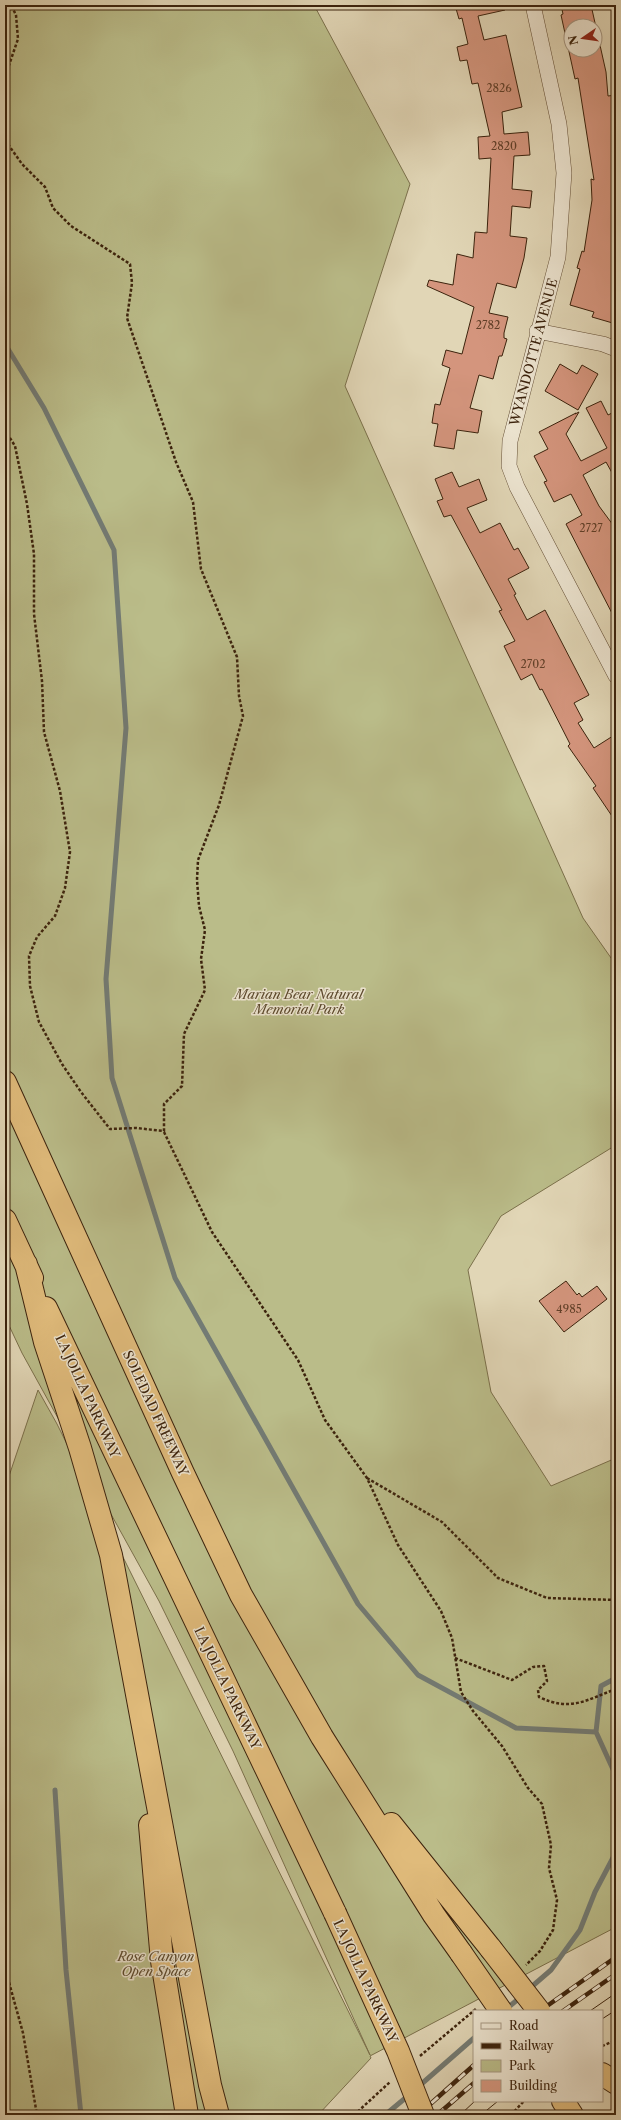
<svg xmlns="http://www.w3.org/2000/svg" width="621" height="2120" viewBox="0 0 621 2120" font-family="'Libre Caslon Text',serif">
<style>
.green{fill:#babc89;stroke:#7b704b}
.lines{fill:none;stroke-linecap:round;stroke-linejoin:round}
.stream{stroke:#737b74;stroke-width:5}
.building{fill:#d4957d;stroke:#3c230d;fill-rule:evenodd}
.street-casing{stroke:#655037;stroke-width:16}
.highway-casing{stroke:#3c230d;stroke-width:24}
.path{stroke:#3c230d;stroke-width:2.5;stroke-dasharray:3 2;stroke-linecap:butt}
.street{stroke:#ece4d0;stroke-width:15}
.highway{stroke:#e0bb7b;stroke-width:22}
.tram{stroke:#3c230d;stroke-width:1}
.rail-casing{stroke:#3c230d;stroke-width:4.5}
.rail{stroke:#ece4d0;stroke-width:3;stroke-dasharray:9;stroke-linecap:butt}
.highway-bridge-casing{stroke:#3c230d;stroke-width:24;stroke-linecap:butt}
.highway-bridge{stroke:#e0bb7b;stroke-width:22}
.labels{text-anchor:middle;stroke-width:3;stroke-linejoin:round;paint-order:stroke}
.number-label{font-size:11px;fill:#624029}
.street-label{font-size:13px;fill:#3c230d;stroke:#ece4d0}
.park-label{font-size:13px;font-style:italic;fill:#5c492c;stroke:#ece4d0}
</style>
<rect width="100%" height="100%" fill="#e1d6b6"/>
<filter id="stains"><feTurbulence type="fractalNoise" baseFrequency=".005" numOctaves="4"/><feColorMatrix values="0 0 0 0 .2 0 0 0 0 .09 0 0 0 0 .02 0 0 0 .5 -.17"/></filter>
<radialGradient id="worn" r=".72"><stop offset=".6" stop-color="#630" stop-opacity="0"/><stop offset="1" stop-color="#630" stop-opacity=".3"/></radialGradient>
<!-- green -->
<path class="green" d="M5,5H314L410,184L345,386L583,918L616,965V1145L501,1216L468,1270L491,1392L551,1486L616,1458V1927L370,2056L371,2058L318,2115H5V1488L38,1390L57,1424L370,2055L233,1751L159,1601L22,1353L5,1317Z"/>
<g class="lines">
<!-- stream -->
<path class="stream" d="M5,344L44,408L114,550L126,728L106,979L112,1078L175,1278L358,1604L418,1675L516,1728L596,1732
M616,1678L601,1686L596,1732L616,1776
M55,1790L66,1970L81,2115
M529,1989L551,1970L580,1930L595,1892L616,1852
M505,2010L522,1996
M418,2087L474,2038
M385,2115L409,2095"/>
</g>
<!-- building -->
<path class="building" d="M455,5H504L505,10L478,16L484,40L506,35L522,107L502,112L504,134L528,132L530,155L514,156L512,189L532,191L530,208L512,206L510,236L527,238L524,258L516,288L497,283L489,313L508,317L504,333V338L507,339L502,356H499L493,379L479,375L470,408L482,411L478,433L457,430L454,449L434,446L438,424L432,423L435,404L440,405L450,368L442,365L446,350L462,354L474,307L427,286L429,280L453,285L457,254L473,258L475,232L487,233L491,158L479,159L478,137L490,136L478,83L472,84L467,60L460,61L457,47L468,44L462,18L459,19Z
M561,5H591L606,72L608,96L616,95V324L592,317L594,312L570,305L580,269L577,268L582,251L584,252L592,200L591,179L594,180L578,78L575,79L561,15L563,14ZM571,26H595V50H571Z
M560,364L577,374L582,365L598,374L578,410L545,391Z
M601,401L608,415L616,411V480L606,462L583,475L599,506L616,529V621L566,524L582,515L571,494L554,502L544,482L547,481L534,456L548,449L539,432L576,413L575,414L579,412L566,434L581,461L607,448L586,408Z
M452,472L459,487L479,479L480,482L487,500L467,508L480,533L500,523L514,550L518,548L529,568L508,579L516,594L514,595L527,620L545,610L589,695L574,703L583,720L578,723L594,748L616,734V822L593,788L596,786L568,746L570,744L542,689L540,690L532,674L521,680L504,646L515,641L499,611L502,610L451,515L444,517L437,501L443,499L435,479Z
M566,1281L577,1295L579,1293L582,1297L597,1286L607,1299L564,1332L539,1301Z"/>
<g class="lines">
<!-- street casing -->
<g class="street-casing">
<path id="street" d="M533,5L559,124L564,173L558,257L510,441L509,466L517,487L616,676
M537,331L603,344L616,349"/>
</g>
<!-- highway casing -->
<g class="highway-casing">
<path id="highway" d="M5,1082L183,1473L241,1595L322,1737L434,1915L461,1953
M5,1220L32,1278
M26,1264L45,1342L80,1448L111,1555L210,2085L218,2115
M46,1308L335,1913
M391,1824L491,1949
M150,1825L162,1961L187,2115
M602,2074L616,2083
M563,2101L572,2115"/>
</g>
<!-- path -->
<path class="path" d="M5,91L8,68L18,39L16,15L11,5
M5,140L22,164L45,187L53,208L71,226L130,264L132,283L127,318L176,462L193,502L201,569L237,657L239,696L243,716L219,805L198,860L197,880L199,906L205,930L201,959L205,990L184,1034L182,1086L164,1104V1131L136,1128L110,1129L81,1092L62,1064L39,1022L30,986L29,956L37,937L55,916L65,888L70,852L60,791L44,732L42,681L34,614V554L27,504L15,446L5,430
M164,1132L212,1232L298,1360L325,1420L367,1478L398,1545L441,1611L452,1638L461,1692L473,1711L502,1746L528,1788L542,1804L551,1845L549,1868L557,1900L553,1930L540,1951L526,1965
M367,1478L442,1522L498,1578L547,1598L616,1600
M455,1658L512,1680L533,1667L544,1666L547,1681L538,1690L539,1697C571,1712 586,1700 616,1689
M5,1968L23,2033L37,2115
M602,2046L616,2040
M420,2056L477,2008
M354,2115L390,2082
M511,2115L524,2101"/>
<!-- street -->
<use href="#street" class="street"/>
<!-- highway -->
<use href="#highway" class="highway"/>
<!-- tram -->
<path class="tram" d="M590,2011L616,1993
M602,2019L616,2010
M460,2115L475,2101
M481,2115L498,2101"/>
<!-- rail casing -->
<g class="rail-casing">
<path id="rail" d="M540,2011L616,1957
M563,2011L616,1974
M418,2115L474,2065
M437,2115L474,2083"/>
</g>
<!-- rail -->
<use href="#rail" class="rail"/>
<!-- highway-bridge casing -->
<g class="highway-bridge-casing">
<path id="highway-bridge" d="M335,1913L398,2051L423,2115
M491,1949L539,2011
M461,1953L501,2011"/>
</g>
<!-- highway-bridge -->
<use href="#highway-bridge" class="highway-bridge"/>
</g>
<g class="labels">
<!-- number labels -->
<g class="number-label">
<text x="499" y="92">2826</text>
<text x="504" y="150">2820</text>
<text x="488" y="329">2782</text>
<text x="591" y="532">2727</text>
<text x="533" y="668">2702</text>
<text x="569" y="1313">4985</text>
</g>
<!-- street labels -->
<g class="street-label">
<text transform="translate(533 352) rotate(-75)" y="5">WYANDOTTE AVENUE</text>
<text transform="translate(88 1396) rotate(65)" y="5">LA JOLLA PARKWAY</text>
<text transform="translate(156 1413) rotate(65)" y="5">SOLEDAD FREEWAY</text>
<text transform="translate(228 1688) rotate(64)" y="5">LA JOLLA PARKWAY</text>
<text transform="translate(366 1981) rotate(65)" y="5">LA JOLLA PARKWAY</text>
</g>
<!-- park labels -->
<g class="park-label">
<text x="299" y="999">Marian Bear Natural<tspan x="299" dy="15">Memorial Park</tspan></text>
<text x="156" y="1961">Rose Canyon<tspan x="156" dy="15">Open Space</tspan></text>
</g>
</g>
<!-- margin -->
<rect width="621" height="2120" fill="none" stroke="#e1d6b6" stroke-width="20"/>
<rect x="6" y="6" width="609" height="2108" fill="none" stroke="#3c230d" stroke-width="2"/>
<rect x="10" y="10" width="601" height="2100" fill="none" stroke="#3c230d"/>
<!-- legend -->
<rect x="473" y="2010" width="130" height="92" fill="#ece4d0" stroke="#a69782"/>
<rect x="481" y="2023" width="20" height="6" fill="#ece4d0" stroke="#a69782"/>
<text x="509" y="2030" font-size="12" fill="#3c230d">Road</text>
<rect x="481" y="2043" width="20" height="6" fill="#3c230d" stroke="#a69782"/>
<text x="509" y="2050" font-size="12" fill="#3c230d">Railway</text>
<rect x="481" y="2060" width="20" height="12" fill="#babc89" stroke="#a69782"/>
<text x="509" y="2070" font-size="12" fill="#3c230d">Park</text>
<rect x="481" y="2080" width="20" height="12" fill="#d4957d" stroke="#a69782"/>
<text x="509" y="2090" font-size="12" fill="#3c230d">Building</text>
<!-- north arrow -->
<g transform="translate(583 38) rotate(257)"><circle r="19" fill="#ece4d0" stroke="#a69782"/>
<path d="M0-3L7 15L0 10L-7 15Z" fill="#8f2418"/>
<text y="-6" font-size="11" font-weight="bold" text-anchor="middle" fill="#3c230d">N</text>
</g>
<rect width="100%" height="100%" filter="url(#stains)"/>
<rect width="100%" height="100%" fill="url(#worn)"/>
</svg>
